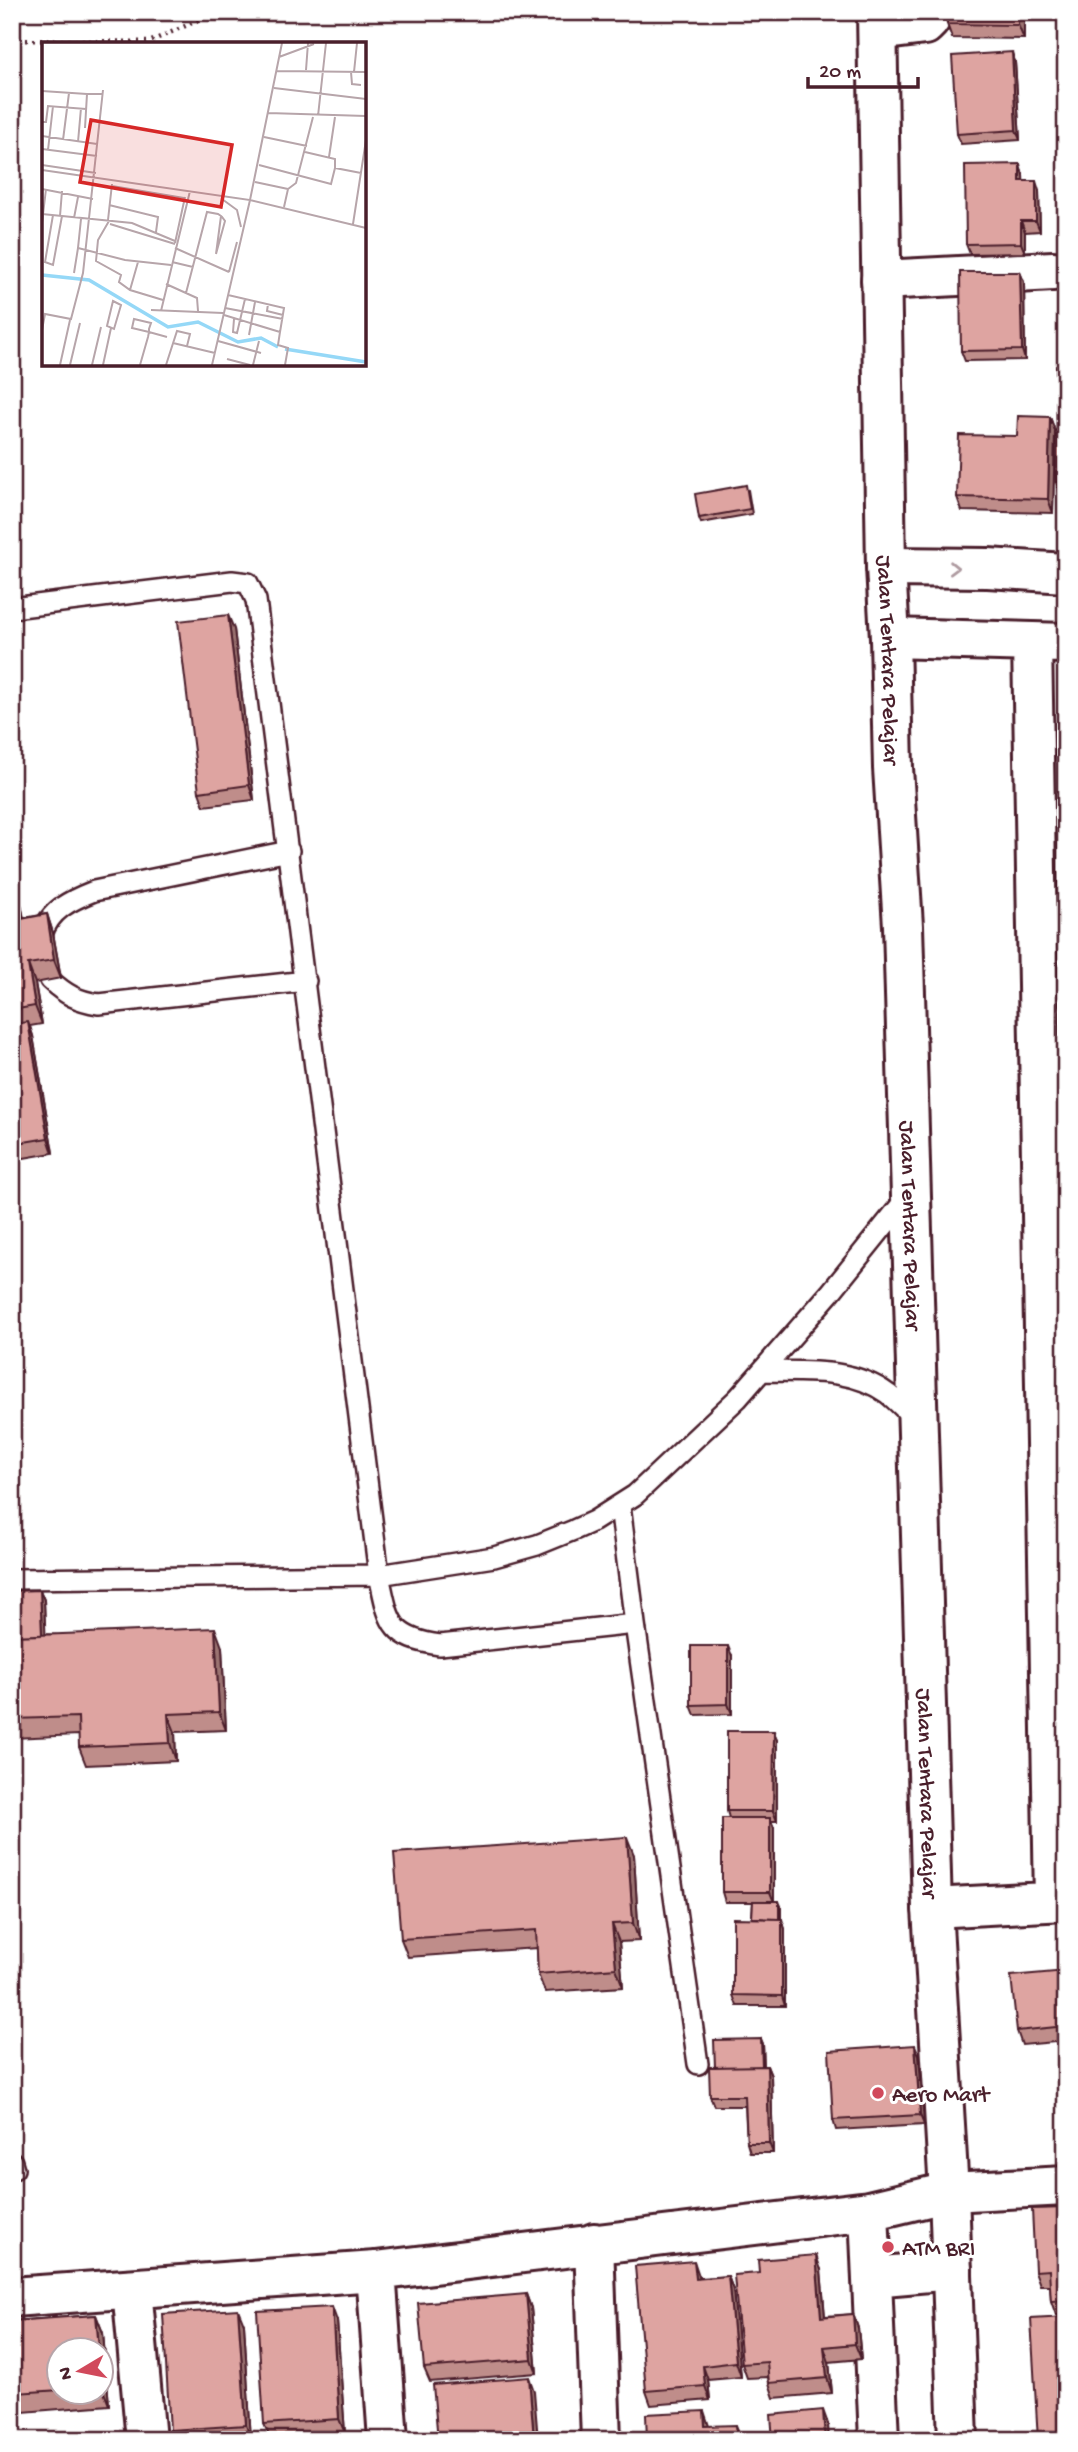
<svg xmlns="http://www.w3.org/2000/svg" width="1078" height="2452" viewBox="0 0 1078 2452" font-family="'Gochi Hand',sans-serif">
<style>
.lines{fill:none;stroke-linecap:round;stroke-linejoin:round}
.service-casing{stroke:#4a1f2b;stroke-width:24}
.minor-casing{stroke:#4a1f2b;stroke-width:44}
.secondary-casing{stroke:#4a1f2b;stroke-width:44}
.path{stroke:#4a1f2b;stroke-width:4.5;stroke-dasharray:2 5;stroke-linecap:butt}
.service{stroke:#fff;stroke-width:19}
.minor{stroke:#fff;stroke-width:38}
.secondary{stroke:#fff;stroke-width:38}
.wall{fill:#bf8d8a;stroke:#4a1f2b;stroke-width:2;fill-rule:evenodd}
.shaded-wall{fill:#9b7371;stroke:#4a1f2b;stroke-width:2}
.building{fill:#dea4a1;stroke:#4a1f2b;stroke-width:2}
.oneway{stroke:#ae9aa0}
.poi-dot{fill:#d1495b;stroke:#fff;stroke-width:2.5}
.labels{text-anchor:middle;stroke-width:6;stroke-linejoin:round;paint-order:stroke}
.street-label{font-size:23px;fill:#4a1f2b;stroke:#fff}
.poi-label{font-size:23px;fill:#4a1f2b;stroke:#fff;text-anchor:start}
.inset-river{fill:none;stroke:#95d8f7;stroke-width:3.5}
.inset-road{fill:none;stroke:#b7a5aa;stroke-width:2}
.view{fill:#d62828;fill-opacity:0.15;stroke:#d62828;stroke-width:3.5}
.inset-edge{fill:none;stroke:#4a1f2b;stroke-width:3.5}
</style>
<rect width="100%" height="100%" fill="#fff"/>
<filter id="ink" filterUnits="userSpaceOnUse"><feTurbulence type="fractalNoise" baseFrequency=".0143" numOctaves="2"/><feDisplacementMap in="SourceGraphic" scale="14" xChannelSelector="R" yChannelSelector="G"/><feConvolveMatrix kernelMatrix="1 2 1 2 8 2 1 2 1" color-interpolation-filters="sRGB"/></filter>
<g filter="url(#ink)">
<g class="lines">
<!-- service casing -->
<g class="service-casing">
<path id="service" d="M12,608L232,581L248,583L256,600L379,1575C389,1620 388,1638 440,1645L635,1624
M42,935C49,910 71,900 94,891L289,851
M50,980C66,995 78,1001 99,1004L306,981
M762,1371C805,1372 852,1367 888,1394C898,1402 907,1412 917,1420
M620,1506L635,1624L698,2064
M12,1579L379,1575L494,1557L537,1545L574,1530L594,1521L635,1495L738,1398L830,1293L909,1195
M12,2162L14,2169"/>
</g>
<!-- minor casing -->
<g class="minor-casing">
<path id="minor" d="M878,31L925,25L930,20L932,12
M881,280L1053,271
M886,567L988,568L1066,573
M890,638L1066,643
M1032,642L1054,1901
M932,1908L1066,1901
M869,2211L879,2440
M594,2243L601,2440
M376,2271L388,2440
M872,2277L952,2270
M132,2289L146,2440
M12,2297L376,2271L869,2211L949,2192L1066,2186"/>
</g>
<!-- secondary casing -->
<g class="secondary-casing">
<g id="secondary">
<path id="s1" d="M877,12L886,567L890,638L893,768L903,926L932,1908L949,2192L958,2440"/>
</g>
</g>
<!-- path -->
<path class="path" d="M12,40L149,42L217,12"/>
<!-- service -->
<use href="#service" class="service"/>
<!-- minor -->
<use href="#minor" class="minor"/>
<!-- secondary -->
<use href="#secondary" class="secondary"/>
</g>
<!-- wall -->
<path class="wall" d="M947,12H1024V39L952,38L947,24Z
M1015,62L1020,140L961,144L957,134Z
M1023,175V181L1039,191L1040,231L1025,232V253L970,254L966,244Z
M1020,272L1024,282L1025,360L965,361L961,351Z
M1066,365V496H1061L1056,482L1058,434L1057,431Z
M1050,417L1055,431L1053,513L962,511L957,497L1017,436Z
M748,490L752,514L701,523L699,518Z
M234,629L254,800L204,806L199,792Z
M12,832L21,886L17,887L24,918L47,914L53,933L61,978L35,983L42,1024L30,1026L33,1036L53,1153L12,1160Z
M40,1590L44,1600L45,1634L222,1647L226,1730L175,1732L176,1761L86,1765L79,1747V1735L12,1738V1591Z
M732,1656V1714L695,1715L691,1705Z
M777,1741V1821H771L774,1828V1901L781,1906V1919L785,1929V2006H737L733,1995L752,1918L753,1902H725L722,1892L729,1818L727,1811Z
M634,1855L639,1941L619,1942L623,1987L545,1992L538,1974L537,1948L408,1957L401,1939Z
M1066,1971V2041L1022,2045L1017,2031Z
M761,2039L763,2044L764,2066H767L771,2076L773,2153H750L747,2143L745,2106H714L710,2096L715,2067Z
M919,2055L924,2125L836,2130L833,2120Z
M1066,2208V2315H1056L1051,2301L1050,2285H1040L1035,2271Z
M821,2270L825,2316L853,2314L858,2328L861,2359L829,2362L832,2393L774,2398L769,2383L768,2377L747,2378L742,2364Z
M699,2276V2278L728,2276L733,2290L741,2377L708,2380L710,2400L651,2405L646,2391Z
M526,2294L531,2308L537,2373L430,2382L424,2368Z
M96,2315L103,2333L109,2405L23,2412L16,2390H12V2321ZM60,2350H102V2392H60Z
M337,2321L345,2433L270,2438L264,2424Z
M244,2324L251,2440H174L170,2430Z"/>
<!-- shaded-wall -->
<path class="shaded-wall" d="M1018,12H1024V39L1018,25Z
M1012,52L1015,62L1020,140L1016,130Z
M1020,164L1023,175L1024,191L1020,181Z
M1036,181L1039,191L1040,231L1036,221Z
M1021,221L1025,232V253L1021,243Z
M1020,272L1024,282L1025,360L1022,350Z
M1050,417L1055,431L1053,513L1048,499Z
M228,615L234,629L254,800L249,785Z
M12,832L21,886L16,872L12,849Z
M13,874L19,893L27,937L21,919Z
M47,914L53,933L61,978L54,960Z
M28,964L35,983L42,1024L35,1006Z
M28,1022L33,1036L53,1153L48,1138Z
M40,1590L44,1600L46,1647L42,1636Z
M215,1628L222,1647L226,1730L219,1712Z
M728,1646L732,1656V1714L728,1704Z
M168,1714L175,1732L176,1761L170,1743Z
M774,1731L777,1741V1821L773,1811Z
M770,1818L774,1828V1902L770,1892Z
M627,1837L634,1855L639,1941L633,1923Z
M779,1901L781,1906L780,1926L779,1921Z
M782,1919L785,1929V2006L782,1996Z
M612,1924L619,1942L623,1987L616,1968Z
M761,2039L763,2044L764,2071L762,2066Z
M915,2045L919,2055L924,2125L920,2115Z
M767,2066L771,2076L773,2153L769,2143Z
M816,2255L821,2270L826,2331L821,2317Z
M694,2261L699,2276L701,2293L696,2279Z
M728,2276L733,2290L741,2377L736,2362Z
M526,2294L531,2308L537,2373L532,2359Z
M332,2307L337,2321L345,2433L339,2419Z
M238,2309L244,2324L251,2440L246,2425Z
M853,2314L858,2328L861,2359L855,2344Z
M96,2315L103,2333L109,2405L102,2387V2350H99Z
M824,2347L829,2362L832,2393L827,2378Z
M703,2366L708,2380L710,2400L705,2386Z
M529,2377L534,2391L538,2440H534Z
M823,2410L828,2424L829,2440H825Z
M704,2411L709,2426H705Z
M736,2425L742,2440H737Z"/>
<!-- building -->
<path class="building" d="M947,12H1018V25L947,24Z
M1012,52L1016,130L957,134L952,56Z
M1020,164V181H1036V221H1021V243L966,244L965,165Z
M960,272H1020L1022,350L961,351Z
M1066,365V431H1057L1056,366Z
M1018,416L1050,417L1048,499L957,497L959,435L1017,436Z
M1056,434H1066V482H1056Z
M746,485L750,509L699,518L695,494Z
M228,615L249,785L199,792L178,621Z
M12,849L16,872H12Z
M12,874L21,919L47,914L54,960L28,964L35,1006L12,1010Z
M28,1022L48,1138L12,1144V1024Z
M40,1590L42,1635L12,1636V1591Z
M215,1628L219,1712L168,1714L170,1743L79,1747L78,1717L12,1719V1636Z
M691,1646H728V1704L691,1705Z
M727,1731H774L773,1811H727Z
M722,1818H770V1892H722Z
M627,1837L633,1923L612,1924L616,1968L538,1974L536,1930L401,1939L394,1853Z
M753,1901H779V1919L752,1918Z
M733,1918L782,1919V1996L733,1995Z
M1066,1971V2026L1017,2031L1011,1976Z
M761,2039L762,2066L715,2067L714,2040Z
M915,2045L920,2115L833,2120L829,2051Z
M767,2066L769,2143H747L745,2096H710L709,2067Z
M1066,2208V2300L1051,2301L1049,2270L1035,2271L1032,2209Z
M816,2255L821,2317L853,2314L855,2344L824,2347L827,2378L769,2383L767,2362L742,2364L734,2275L759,2273L758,2260Z
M694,2261L696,2279L728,2276L736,2362L703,2366L705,2386L646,2391L635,2266Z
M526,2294L532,2359L424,2368L418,2303Z
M332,2307L339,2419L264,2424L257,2311Z
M238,2309L246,2425L170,2430L163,2314Z
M96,2315L99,2350H60V2390L16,2393L15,2371H12V2321Z
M1066,2317V2440H1038L1031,2319Z
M529,2377L534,2440H438L433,2385Z
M823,2410L825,2440H773L771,2415Z
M704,2411L705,2426L736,2425L737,2440H647L646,2414Z
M116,2435L117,2440H53Z"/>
<!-- one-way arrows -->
<defs><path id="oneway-chevron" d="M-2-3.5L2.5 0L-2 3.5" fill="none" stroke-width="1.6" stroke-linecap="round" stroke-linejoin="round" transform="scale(1.75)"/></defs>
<use class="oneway" href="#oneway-chevron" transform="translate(954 568) rotate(1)"/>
</g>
<!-- markers -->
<g class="poi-dot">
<circle cx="878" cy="2093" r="7"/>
<circle cx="888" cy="2247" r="7"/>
</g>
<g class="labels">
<!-- street labels -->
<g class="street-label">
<text dy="8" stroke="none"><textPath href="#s1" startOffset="648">Jalan Tentara Pelajar</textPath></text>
<text dy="8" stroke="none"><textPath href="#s1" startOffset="1214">Jalan Tentara Pelajar</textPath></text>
<text dy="8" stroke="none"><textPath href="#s1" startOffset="1782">Jalan Tentara Pelajar</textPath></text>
</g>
<!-- poi labels -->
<g class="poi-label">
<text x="892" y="2101">Aero Mart</text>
<text x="902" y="2255">ATM BRI</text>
</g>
</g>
<!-- overview -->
<g transform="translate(42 42)">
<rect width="324" height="324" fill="#fff"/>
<path class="inset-river" d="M0,233L47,238L126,285L156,280L196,300L219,296L236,305M243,307L324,320"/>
<path class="inset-road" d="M237,15L272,2M264,28L266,1M235,29L324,30M309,30L310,42L319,43M312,30L315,1M232,46L324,57M0,49L45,52M226,71L324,74M276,74L284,1M0,80H4L6,64L44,67M43,86L45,52H60M0,94L55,102M222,95L265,104M21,98L27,51M36,100L39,66M0,107L55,114M6,108L11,64M263,110L293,117V126M287,115L293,75M0,123L54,131M217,123L289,142L293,126L319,131M0,128L208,158L170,323M213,140L246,147M70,144L142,156M0,147L51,157M180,157L195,168L199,185M208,158L240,1M208,158L324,186M67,163L116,175L114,190M242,165L246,147L254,141L271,75M0,172L90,181L133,199M11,173L3,220L11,223L20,174M18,174L20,149M32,176L36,155M39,177L36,206L83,218L129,223M66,178L70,142M67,179L56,198L54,219L79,233L77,240L88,248L121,258M0,181L4,147M68,182L133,202M311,182L324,98M133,201L143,155M133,206L187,230M130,220L151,225M187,230L195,200M32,231L36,206M124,242L155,256L156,269M88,248L96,220M144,251L165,170L176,172L179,174L180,175L183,179L174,212L179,174M186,253L242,266L238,290M71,259L79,263L72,287L65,284ZM226,262L225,269L241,273M183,266L241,277M109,268L181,271M119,269L148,149M182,273L238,290L236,303L246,306L243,323M192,277L191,290L195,291L203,257M0,288L3,272L29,277L41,231L61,48M207,293L213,260M176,299L219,311M131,301L173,311M185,317L208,323M18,323L28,278M28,323L38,281M50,323L59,285M61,323L69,286M98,323L106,295L107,290V287L109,281L92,277L90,286L107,290L125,295M124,323L135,289L148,292L145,304M211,323L217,299"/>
<path class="view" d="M49,78L190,103L179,165L38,140Z"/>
<rect width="324" height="324" class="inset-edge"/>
</g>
<!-- margin -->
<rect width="1078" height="2452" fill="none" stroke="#fff" stroke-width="42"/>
<rect x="21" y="21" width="1036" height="2410" fill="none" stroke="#4a1f2b" stroke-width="2.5" filter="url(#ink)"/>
<!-- north arrow -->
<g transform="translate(80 2371) rotate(260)"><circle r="33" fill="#ffffff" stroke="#b7a5aa" stroke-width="2"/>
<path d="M0-5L12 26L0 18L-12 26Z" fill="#d1495b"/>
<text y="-10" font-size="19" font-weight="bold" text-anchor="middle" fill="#4a1f2b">N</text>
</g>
<!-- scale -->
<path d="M808 77v10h110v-10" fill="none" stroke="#4a1f2b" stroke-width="3.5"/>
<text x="819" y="77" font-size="21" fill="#4a1f2b" stroke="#ffffff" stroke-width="5" paint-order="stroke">20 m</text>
</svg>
